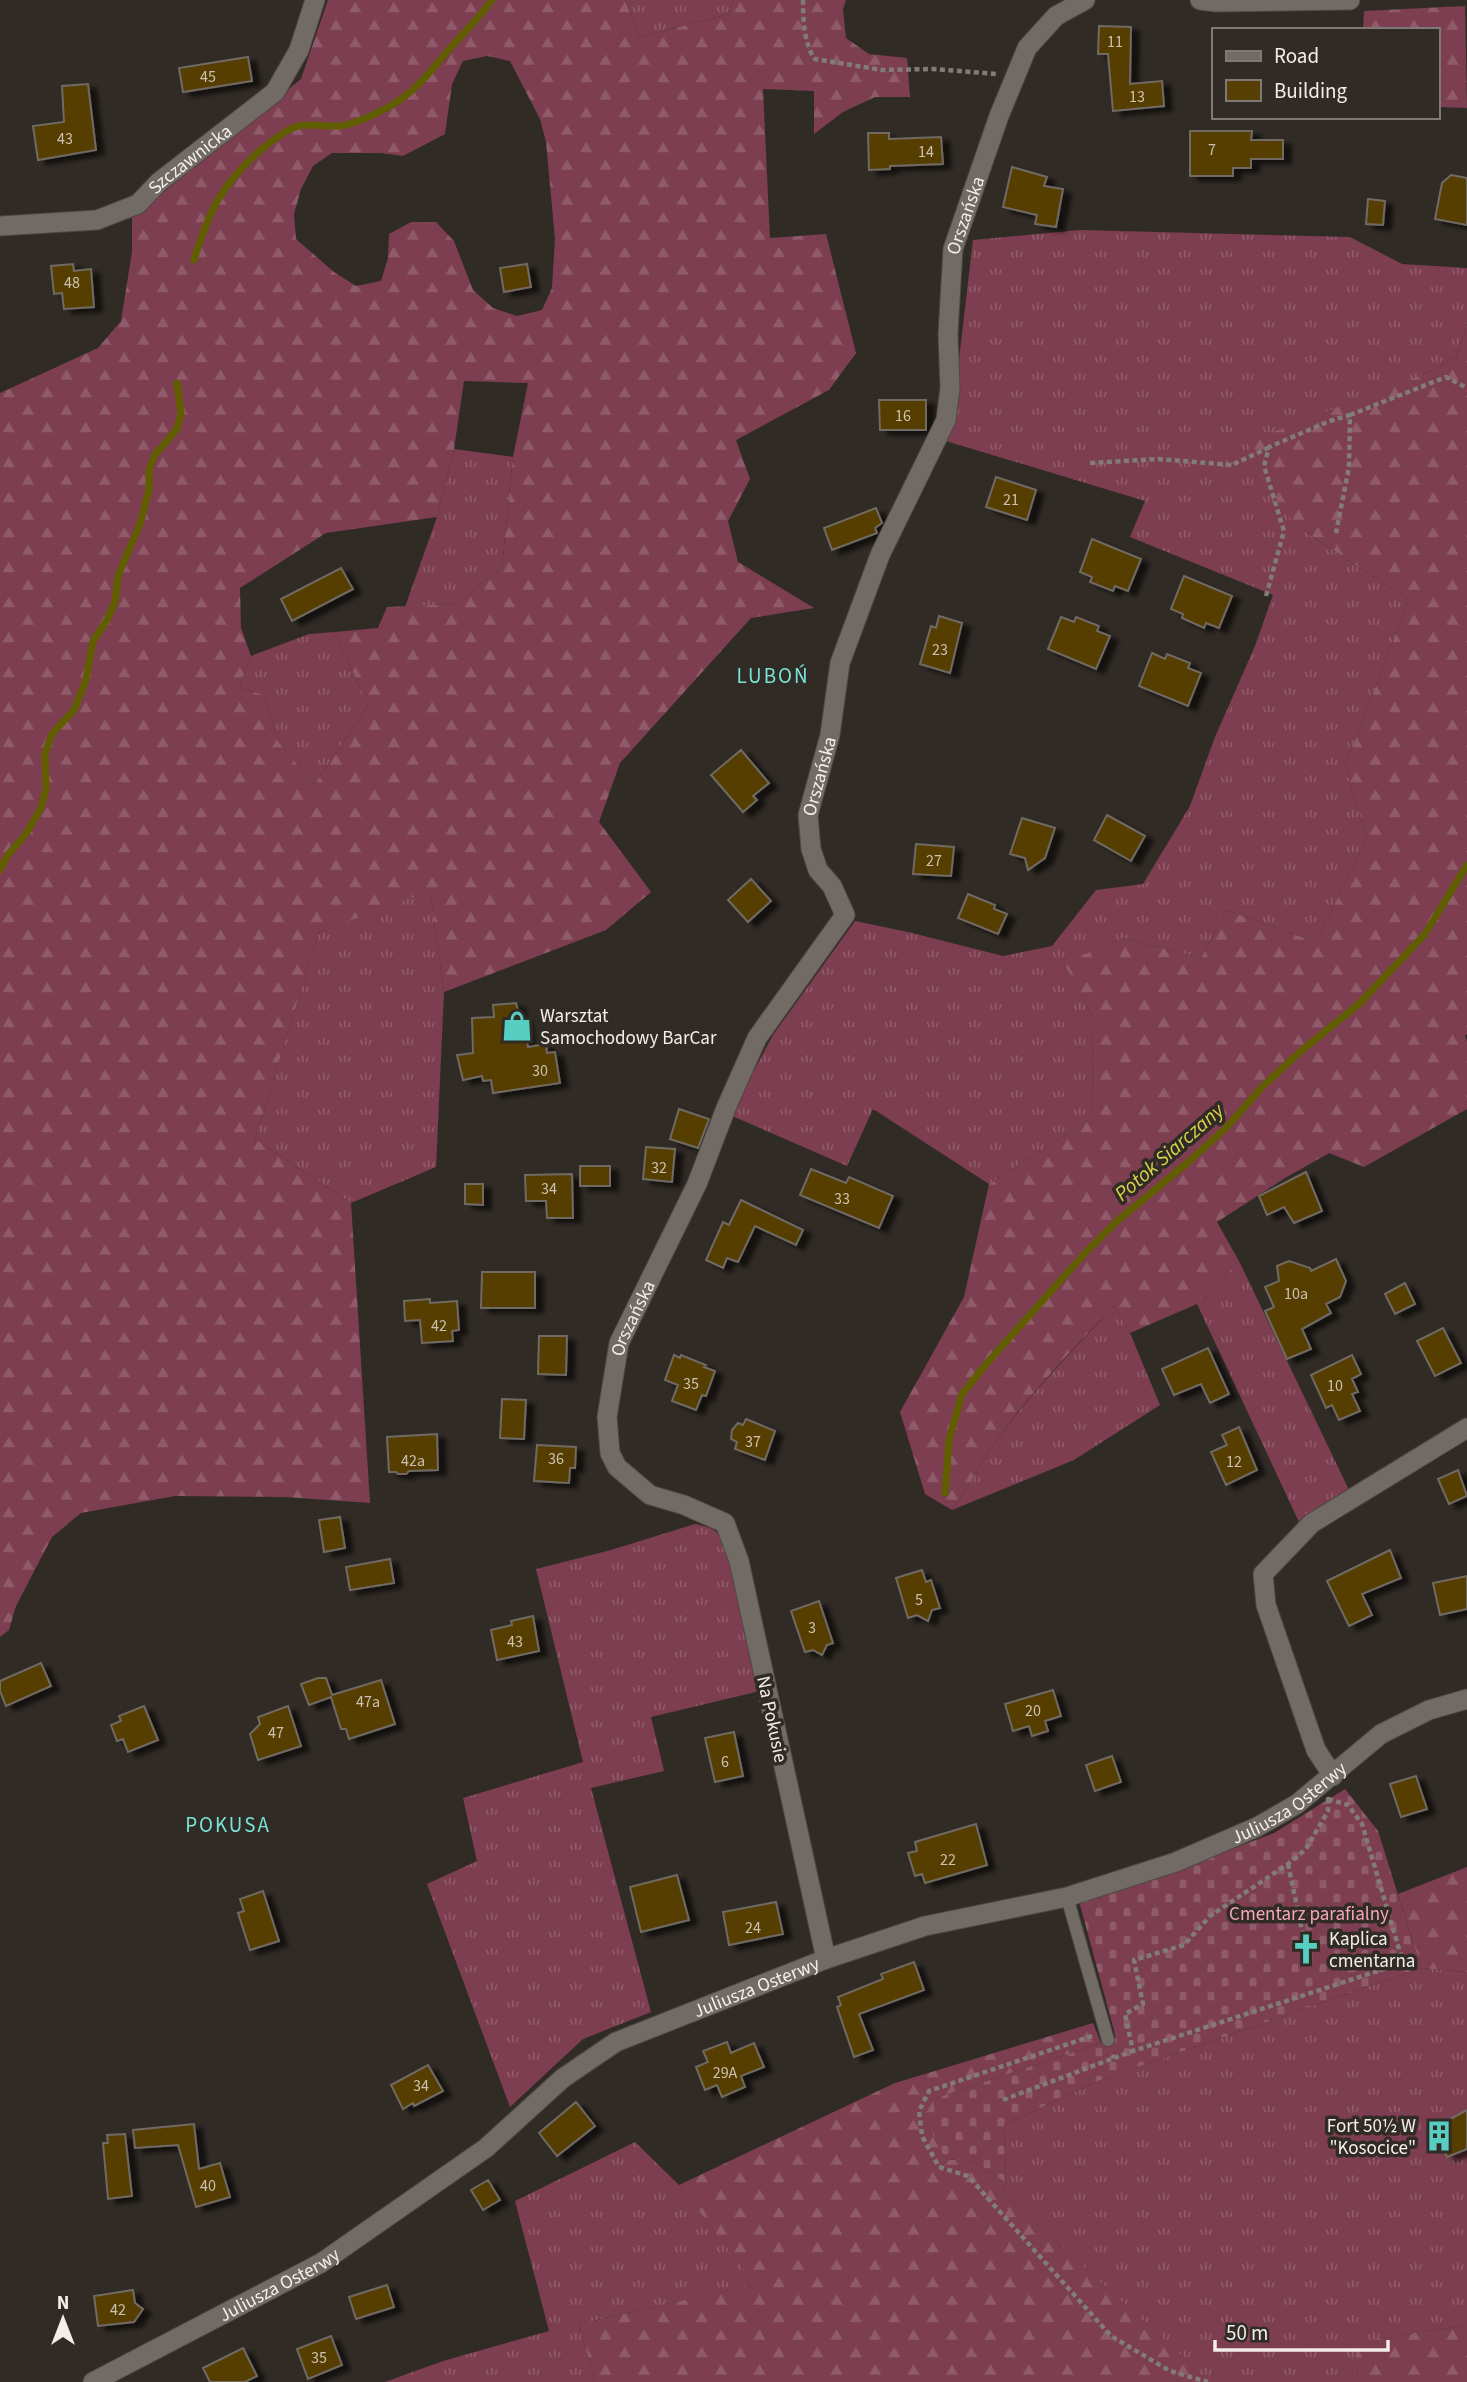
<svg xmlns="http://www.w3.org/2000/svg" width="1467" height="2382" viewBox="0 0 1467 2382" font-family="'Source Sans 3',sans-serif">
<style>
.grass{fill:url(#grass-tufts)}
.forest{fill:url(#forest-firs);fill-rule:evenodd}
.cemetery{fill:url(#cemetery-stones)}
.lines{fill:none;stroke-linecap:round;stroke-linejoin:round}
.stream{stroke:#615e00;stroke-width:7}
.building{fill:#573e04;stroke:#6f6a63;stroke-width:2;filter:url(#shadow)}
.service-casing{stroke:#4d4844;stroke-width:14}
.minor-casing{stroke:#4d4844;stroke-width:21}
.path{stroke:#827c78;stroke-width:4.5;stroke-dasharray:5 3.5;stroke-linecap:butt}
.service{stroke:#726b65;stroke-width:12}
.minor{stroke:#726b65;stroke-width:19}
.labels{text-anchor:middle;stroke-width:7;stroke-linejoin:round;paint-order:stroke}
.number-label{font-size:16px;fill:#ccc2b1}
.street-label{font-size:19px;fill:#f3eeeb;stroke:#312b26}
.poi-label{font-size:19px;fill:#f3eeeb;stroke:#312b26;text-anchor:start}
.park-label{font-size:19px;fill:#f4a6ba;stroke:#312b26}
.neighbourhood-label{font-size:21px;letter-spacing:2px;fill:#79e3d8;stroke:#312b26}
.water-label{font-size:21px;font-style:italic;fill:#d7d346;stroke:#312b26}
</style>
<defs>
<pattern id="grass-tufts" width="24" height="20" patternUnits="userSpaceOnUse" patternTransform="scale(1.75)"><rect width="24" height="20" fill="#7c3e50"/><path d="M3 7l-1-3M5 7V3M7 7l1-3M15 17l-1-3M17 17v-4M19 17l1-3" fill="none" stroke="#8f5a69"/></pattern>
<pattern id="forest-firs" width="22" height="20" patternUnits="userSpaceOnUse" patternTransform="scale(1.75)"><rect width="22" height="20" fill="#7c3e50"/><path d="M5 1l3.5 6h-7zM16 11l3.5 6h-7z" fill="#8f5a69"/></pattern>
<pattern id="cemetery-stones" width="16" height="16" patternUnits="userSpaceOnUse" patternTransform="scale(1.75)"><rect width="16" height="16" fill="#7c3e50"/><path d="M2 7V4a2 2 0 0 1 4 0v3zM10 15v-3a2 2 0 0 1 4 0v3z" fill="#8f5a69"/></pattern>
<filter id="shadow"><feDropShadow dx="8" dy="4.5" stdDeviation="2" flood-color="#0009"/></filter>
</defs>
<rect width="100%" height="100%" fill="#312b26"/>
<!-- grass -->
<path class="grass" d="M625,0H734L729,14L640,37Z
M1080,230L1350,237L1402,264L1467,268V324L1456,357L1424,374L1295,525L1409,600L1345,766L1367,839L1316,942L1226,910L1201,958L1123,938L1065,964L1092,1016L1093,1117L989,1184L873,1109L847,1166L730,1115L773,1035L855,921L908,932L1003,956L1052,946L1096,890L1143,884L1190,806L1215,737L1255,646L1273,595L1130,537L1145,501L946,441L956,385L973,240Z
M454,449L513,457L502,567L456,604L405,607L437,517Z
M335,632L368,706L314,785L277,740L264,695L239,687L251,656L309,634Z
M430,890L444,992L436,1167L351,1203L255,1139L319,932Z
M1239,1261L1350,1492L1299,1522L1197,1304Z
M1114,1306L1130,1333L1160,1405L1074,1460L952,1510C969,1488 980,1463 996,1441C1031,1393 1074,1349 1114,1306Z
M695,1524C704,1526 712,1527 719,1534C736,1550 754,1662 760,1691L651,1717L664,1771L591,1788L651,2012L583,2039L510,2107L427,1884L477,1861L463,1798L583,1762L536,1569L611,1550Z
M1421,1968L1467,1972V2325L1357,2342L1358,2382H1175L1196,2369L1002,2193L1006,2183L1004,2125L1098,2081Z
M635,2142L679,2185L756,2284L579,2324L595,2382H385L443,2361L549,2331L515,2201Z"/>
<!-- forest -->
<path class="forest" d="M328,0H625L640,37L729,14L734,0H846L843,9L846,38L869,54L907,58L910,97H875L843,112L814,134V91L763,89L770,238L826,234L856,353L829,390L736,440L750,479L728,521L738,562L814,608L751,618L620,763L599,822L651,892L606,930L444,992L430,891L319,932L255,1139L351,1203L370,1503L285,1497L175,1496L81,1513L52,1537L16,1606L9,1630L0,1637V393L98,348L121,321L132,252V218L301,79ZM487,56L510,61L540,119L546,142L555,239L552,288L542,310L517,316L493,308L473,290L454,241L436,222H411L389,234L388,258L381,281L356,286L334,272L296,239L294,214L301,189L313,166L332,153H381L403,156L445,134L452,84L463,61ZM464,381L528,383L513,457L502,567L456,604L387,607L378,628L335,632L368,706L314,785L277,740L264,695L239,687L251,656L241,628L240,588L326,533L437,517L454,449Z
M1465,0L1467,108L1437,107V30H1363L1364,11L1465,6Z
M1467,324V1034L1465,1036L1467,1041V1109L1364,1167L1329,1153L1285,1178L1217,1222L1239,1261L1197,1304L1130,1333L1114,1306C1073,1349 1030,1393 996,1441C980,1463 969,1488 952,1510L925,1494L900,1412L964,1297L989,1184L1093,1117L1092,1016L1064,963L1123,938L1201,958L1226,910L1316,942L1367,839L1345,766L1409,600L1295,525L1258,473L1247,442L1424,374L1456,357Z
M1467,1867V1972L1421,1968L1398,1894Z
M1093,2023L1101,2043L936,2098L946,2159L975,2162L1006,2183L1002,2193L1197,2369L1175,2382H595L579,2324L755,2284L679,2185L895,2083Z
M1467,2325V2382H1358L1356,2342Z"/>
<!-- cemetery -->
<path class="cemetery" d="M1345,1789L1378,1831L1421,1968L1098,2081L1004,2125L1006,2183L975,2162L946,2159C932,2136 925,2125 936,2098L1116,2038L1079,1901L1214,1856L1274,1833Z"/>
<g class="lines">
<!-- stream -->
<path class="stream" d="M194,260C209,210 223,182 263,148C272,141 284,131 295,127C309,122 323,127 337,126C352,126 380,112 392,105C418,90 434,66 453,45C467,30 480,16 492,0
M0,870L7,856L26,834L40,810L46,790L45,754L52,734L74,710L86,680L93,641L107,620L115,602L118,576L140,524L149,490V470L154,456L177,429L181,413L177,383
M945,1493L949,1440L962,1394L987,1363L1085,1253L1116,1222L1186,1164L1227,1127L1262,1087L1301,1051L1359,1004L1425,934L1467,865"/>
</g>
<!-- building -->
<path class="building" d="M1099,26L1131,27L1130,84L1162,81L1164,106L1113,111L1108,54H1098Z
M248,57L252,81L183,92L179,68Z
M88,84L96,150L38,160L33,126L64,122L62,86Z
M1190,131H1252L1251,140H1283V159H1251V168H1233V176H1190Z
M868,133H889V139L941,137L943,164L890,166V169L869,170Z
M1012,167L1047,177L1044,186L1063,189L1056,227L1035,224L1037,215L1003,207Z
M1451,175L1467,178V225L1435,219L1442,183Z
M1368,199L1385,201L1383,225L1366,224Z
M73,264L74,271L91,269L94,307L64,309L62,293L54,294L51,266Z
M527,264L531,287L504,292L500,268Z
M879,400H926V430H880Z
M996,477L1036,490L1027,520L986,507Z
M876,508L882,523L875,528L877,533L832,550L824,528Z
M1092,539L1141,559L1128,591L1115,586L1113,591L1090,582L1092,577L1080,572Z
M341,568L353,589L292,621L281,599Z
M1184,576L1232,596L1219,628L1206,623L1204,628L1182,618L1183,614L1171,609Z
M939,616L962,623L950,673L920,664L931,626L936,628Z
M1061,617L1074,622L1076,617L1099,626L1097,631L1110,636L1096,669L1048,649Z
M1152,653L1165,659L1167,654L1190,663L1188,668L1201,673L1188,706L1139,686Z
M741,750L769,783L753,796L757,800L743,812L711,775Z
M1107,815L1145,836L1131,861L1094,840Z
M1022,818L1055,828L1045,858L1028,870L1025,858L1010,854Z
M916,844L954,847L951,876L913,874Z
M751,879L771,901L748,922L728,900Z
M968,894L995,905L994,909L1007,914L998,934L958,918Z
M516,1003L520,1019L524,1018L528,1047L546,1044L547,1053L555,1052L560,1083L493,1093L491,1080L483,1081L482,1076L463,1080L457,1055L473,1053L472,1018L494,1017L493,1005Z
M679,1109L709,1119L698,1148L670,1139Z
M646,1147L675,1149L672,1182L643,1179Z
M580,1166H610V1186H580Z
M811,1169L846,1183L849,1177L893,1196L879,1228L800,1195Z
M1306,1172L1322,1211L1294,1223L1284,1207L1267,1215L1259,1196Z
M572,1174L573,1218H547L546,1201H526L525,1175Z
M465,1184H483V1205L465,1204Z
M741,1200L803,1230L796,1245L755,1226L738,1262L727,1258L723,1268L706,1260L723,1222L729,1225Z
M1336,1259L1346,1281L1340,1297L1326,1304L1331,1313L1302,1329L1311,1349L1287,1359L1265,1311L1274,1307L1265,1287L1279,1281L1277,1266L1289,1261L1310,1268L1311,1271Z
M482,1272H535V1308H481Z
M1405,1283L1415,1304L1395,1314L1385,1294Z
M430,1299V1303L457,1301L459,1330L452,1331L453,1341L422,1343L420,1320L405,1321L404,1301Z
M1443,1328L1461,1363L1435,1376L1417,1341Z
M539,1336H567L566,1375L538,1374Z
M1208,1348L1229,1394L1210,1403L1201,1384L1174,1395L1162,1369Z
M674,1355L680,1358L681,1355L706,1365L704,1367L715,1371L706,1396L702,1395L696,1410L672,1401L678,1385L665,1380Z
M1352,1355L1361,1374L1352,1379L1358,1392L1352,1394L1360,1411L1339,1420L1332,1405L1326,1408L1311,1375Z
M502,1399L526,1400L524,1439L500,1438Z
M746,1419L775,1431L765,1460L735,1449L737,1442L731,1439L732,1430L738,1423L743,1425Z
M1239,1427L1257,1470L1226,1485L1211,1452L1227,1445L1222,1435Z
M437,1434L438,1470L409,1471L406,1474H398L396,1472H389L387,1437Z
M537,1445L576,1447L575,1468H570L569,1483L534,1481Z
M1458,1470L1467,1496L1449,1504L1438,1479Z
M340,1517L345,1548L324,1552L319,1520Z
M1390,1550L1401,1578L1362,1594L1372,1615L1349,1626L1327,1581Z
M390,1559L394,1583L350,1590L346,1567Z
M922,1570L926,1582L931,1580L940,1608L932,1610L928,1621L917,1615L908,1618L896,1578Z
M1467,1576V1609L1440,1615L1433,1583Z
M819,1601L833,1643L827,1645L822,1655L813,1650L805,1652L791,1611Z
M533,1616L539,1651L497,1660L491,1630L512,1625L511,1621Z
M41,1663L51,1686L6,1706L0,1691V1681Z
M318,1678H326L332,1695L381,1680L395,1724L349,1739L346,1729H341L331,1697L309,1705L301,1684Z
M1053,1690L1061,1716L1045,1721L1048,1731L1032,1736L1029,1726L1013,1731L1005,1704Z
M144,1706L158,1740L128,1752L123,1739L117,1741L111,1725L121,1721L119,1716Z
M288,1706L301,1746L258,1760L250,1734L260,1724L258,1717Z
M734,1732L743,1776L715,1782L705,1738Z
M1112,1756L1121,1782L1095,1791L1086,1765Z
M1416,1776L1427,1809L1401,1817L1390,1784Z
M976,1824L987,1865L925,1883L922,1874L915,1876L908,1853L917,1851L915,1842Z
M677,1875L689,1920L641,1932L630,1887Z
M263,1891L279,1941L250,1950L238,1913L244,1911L240,1899Z
M776,1902L783,1934L729,1945L723,1912Z
M914,1962L924,1990L859,2014L873,2050L854,2057L837,2007L841,2005L838,1997L883,1979L881,1974Z
M727,2042L731,2053L754,2043L764,2067L741,2076L745,2087L722,2097L717,2085L705,2090L696,2067L708,2062L703,2051Z
M428,2065L443,2091L414,2106L413,2103L403,2109L391,2085Z
M576,2102L595,2126L557,2156L539,2133Z
M1467,2110V2149L1447,2157L1434,2125L1445,2122Z
M194,2124L199,2169L220,2163L230,2197L196,2207L178,2145L135,2148L133,2130Z
M125,2134L132,2196L108,2199L103,2143H108L107,2135Z
M488,2180L500,2200L483,2210L471,2190Z
M387,2285L394,2307L356,2319L349,2297Z
M133,2290L135,2303L143,2309L134,2322L98,2326L94,2296Z
M331,2336L342,2365L308,2379L297,2349Z
M243,2348L257,2376L245,2382H210L203,2368Z"/>
<g class="lines">
<!-- service casing -->
<g class="service-casing">
<path id="service" d="M1067,1897L1108,2040"/>
</g>
<!-- minor casing -->
<g class="minor-casing">
<g id="minor">
<path d="M1200,0L1216,2L1350,0"/>
<path id="s1" d="M0,226L97,220L138,204L159,182L275,92L299,50L315,0"/>
<path d="M1333,1776L1316,1750L1266,1605L1263,1574L1312,1523L1467,1428"/>
<path id="s2" d="M826,1959L739,1561L725,1523L684,1505L650,1495L617,1467L610,1453L607,1417L619,1343L697,1184L726,1108L757,1038L845,915L832,886L818,870L811,849L808,815L830,735L840,663L880,555L946,420L950,388L948,334L953,249L999,116L1027,48L1056,16L1085,0"/>
<path id="s3" d="M93,2382L321,2263L486,2148L563,2078L616,2042L826,1959L925,1926L1067,1897L1176,1862L1257,1827L1297,1804L1381,1734L1429,1710L1467,1699"/>
</g>
</g>
<!-- path -->
<path class="path" d="M803,0C803,18 804,45 815,59L882,70L933,69L997,74
M1350,415L1446,377L1467,388
M1090,463L1158,459L1232,465L1268,448
M1266,596L1284,531L1264,466L1269,447L1330,421L1350,415L1349,467L1336,533
M1328,1799L1348,1805L1362,1824L1402,1959L1387,1968L1133,2051L1125,2014L1143,2004L1134,1960L1184,1945L1210,1916L1288,1864L1306,1849L1328,1811Z
M1288,1864L1304,1940
M1092,2036L929,2091L919,2111L922,2136L939,2167L968,2176L1111,2336L1170,2371L1208,2382
M1114,2058L1133,2051
M1003,2100L1114,2058L1112,2055"/>
<!-- service -->
<use href="#service" class="service"/>
<!-- minor -->
<use href="#minor" class="minor"/>
</g>
<!-- icons -->
<defs>
<g id="shop-bare" transform="scale(2.415)"><path d="M-5-2.5h2.3a2.7 3.5 0 0 1 5.4 0H5L5.5 6h-11ZM-1.5-2.5h3a1.5 2.3 0 0 0-3 0Z" fill="#57cec2" stroke="#312b26" stroke-width="2.5" paint-order="stroke"/></g>
<g id="church-bare" transform="scale(2.415)"><path d="M-1.2-6h2.4v3.5h3.3v2.4h-3.3V6h-2.4V-.1h-3.3v-2.4h3.3Z" fill="#57cec2" stroke="#312b26" stroke-width="2.5" paint-order="stroke"/></g>
<g id="building-bare" transform="scale(2.415)"><path d="M-4-6H4V6H1V3H-1V6H-4ZM-2.5-4.3h1.7v1.8h-1.7ZM.8-4.3h1.7v1.8H.8ZM-2.5-1h1.7V.8h-1.7ZM.8-1h1.7V.8H.8Z" fill="#57cec2" stroke="#312b26" stroke-width="2.5" paint-order="stroke"/></g>
</defs>
<g fill-rule="evenodd">
<use href="#shop-bare" x="517" y="1026"/>
<use href="#church-bare" x="1306" y="1949"/>
<use href="#building-bare" x="1439" y="2136"/>
</g>
<g class="labels">
<!-- number labels -->
<g class="number-label">
<text x="1115" y="47">11</text>
<text x="208" y="82">45</text>
<text x="1137" y="102">13</text>
<text x="65" y="144">43</text>
<text x="1212" y="155">7</text>
<text x="926" y="157">14</text>
<text x="72" y="288">48</text>
<text x="903" y="421">16</text>
<text x="1011" y="505">21</text>
<text x="940" y="655">23</text>
<text x="934" y="866">27</text>
<text x="540" y="1076">30</text>
<text x="659" y="1173">32</text>
<text x="549" y="1194">34</text>
<text x="842" y="1204">33</text>
<text x="1296" y="1299">10a</text>
<text x="439" y="1331">42</text>
<text x="691" y="1389">35</text>
<text x="1335" y="1391">10</text>
<text x="753" y="1447">37</text>
<text x="556" y="1464">36</text>
<text x="413" y="1466">42a</text>
<text x="1234" y="1467">12</text>
<text x="919" y="1605">5</text>
<text x="812" y="1633">3</text>
<text x="515" y="1647">43</text>
<text x="368" y="1707">47a</text>
<text x="1033" y="1716">20</text>
<text x="276" y="1738">47</text>
<text x="725" y="1767">6</text>
<text x="948" y="1865">22</text>
<text x="753" y="1933">24</text>
<text x="725" y="2078">29A</text>
<text x="421" y="2091">34</text>
<text x="208" y="2191">40</text>
<text x="118" y="2315">42</text>
<text x="319" y="2363">35</text>
</g>
<!-- street labels -->
<g class="street-label">
<text dy="7" stroke="none"><textPath href="#s1" startOffset="210">Szczawnicka</textPath></text>
<text dy="7" stroke="none"><textPath href="#s2" startOffset="1922">Orszańska</textPath></text>
<text dy="7" stroke="none"><textPath href="#s2" startOffset="1334">Orszańska</textPath></text>
<text dy="7" stroke="none"><textPath href="#s2" startOffset="726">Orszańska</textPath></text>
<text transform="translate(773 1719) rotate(78)" y="7">Na Pokusie</text>
<text dy="7" stroke="none"><textPath href="#s3" startOffset="1344">Juliusza Osterwy</textPath></text>
<text dy="7" stroke="none"><textPath href="#s3" startOffset="777">Juliusza Osterwy</textPath></text>
<text dy="7" stroke="none"><textPath href="#s3" startOffset="210">Juliusza Osterwy</textPath></text>
</g>
<!-- poi labels -->
<g class="poi-label">
<text x="540" y="1022">Warsztat<tspan x="540" dy="22">Samochodowy BarCar</tspan></text>
<text x="1329" y="1945">Kaplica<tspan x="1329" dy="22">cmentarna</tspan></text>
<text x="1416" y="2132" text-anchor="end">Fort 50½ W<tspan x="1416" dy="22">"Kosocice"</tspan></text>
</g>
<!-- park labels -->
<g class="park-label">
<text x="1309" y="1920">Cmentarz parafialny</text>
</g>
<!-- neighbourhood labels -->
<g class="neighbourhood-label">
<text x="773" y="683">LUBOŃ</text>
<text x="228" y="1832">POKUSA</text>
</g>
<!-- water labels -->
<g class="water-label">
<text transform="translate(1169 1152) rotate(-41)" y="7">Potok Siarczany</text>
</g>
</g>
<!-- legend -->
<rect x="1212" y="28" width="228" height="91" fill="#312b26" stroke="#7f7975" stroke-width="2"/>
<rect x="1226" y="51" width="35" height="10" fill="#726b65" stroke="#7f7975" stroke-width="2"/>
<text x="1274" y="63" font-size="21" fill="#f3eeeb">Road</text>
<rect x="1226" y="80" width="35" height="21" fill="#573e04" stroke="#7f7975" stroke-width="2"/>
<text x="1274" y="98" font-size="21" fill="#f3eeeb">Building</text>
<!-- north arrow -->
<g transform="translate(63 2319)" stroke="#312b26" stroke-width="5" paint-order="stroke">
<path d="M0-5L12 26L0 18L-12 26Z" fill="#f3eeeb"/>
<text y="-10" font-size="19" font-weight="bold" text-anchor="middle" fill="#f3eeeb">N</text>
</g>
<!-- scale -->
<path d="M1215 2340v10h173v-10" fill="none" stroke="#f3eeeb" stroke-width="3.5"/>
<text x="1226" y="2340" font-size="21" fill="#f3eeeb" stroke="#312b26" stroke-width="5" paint-order="stroke">50 m</text>
</svg>
